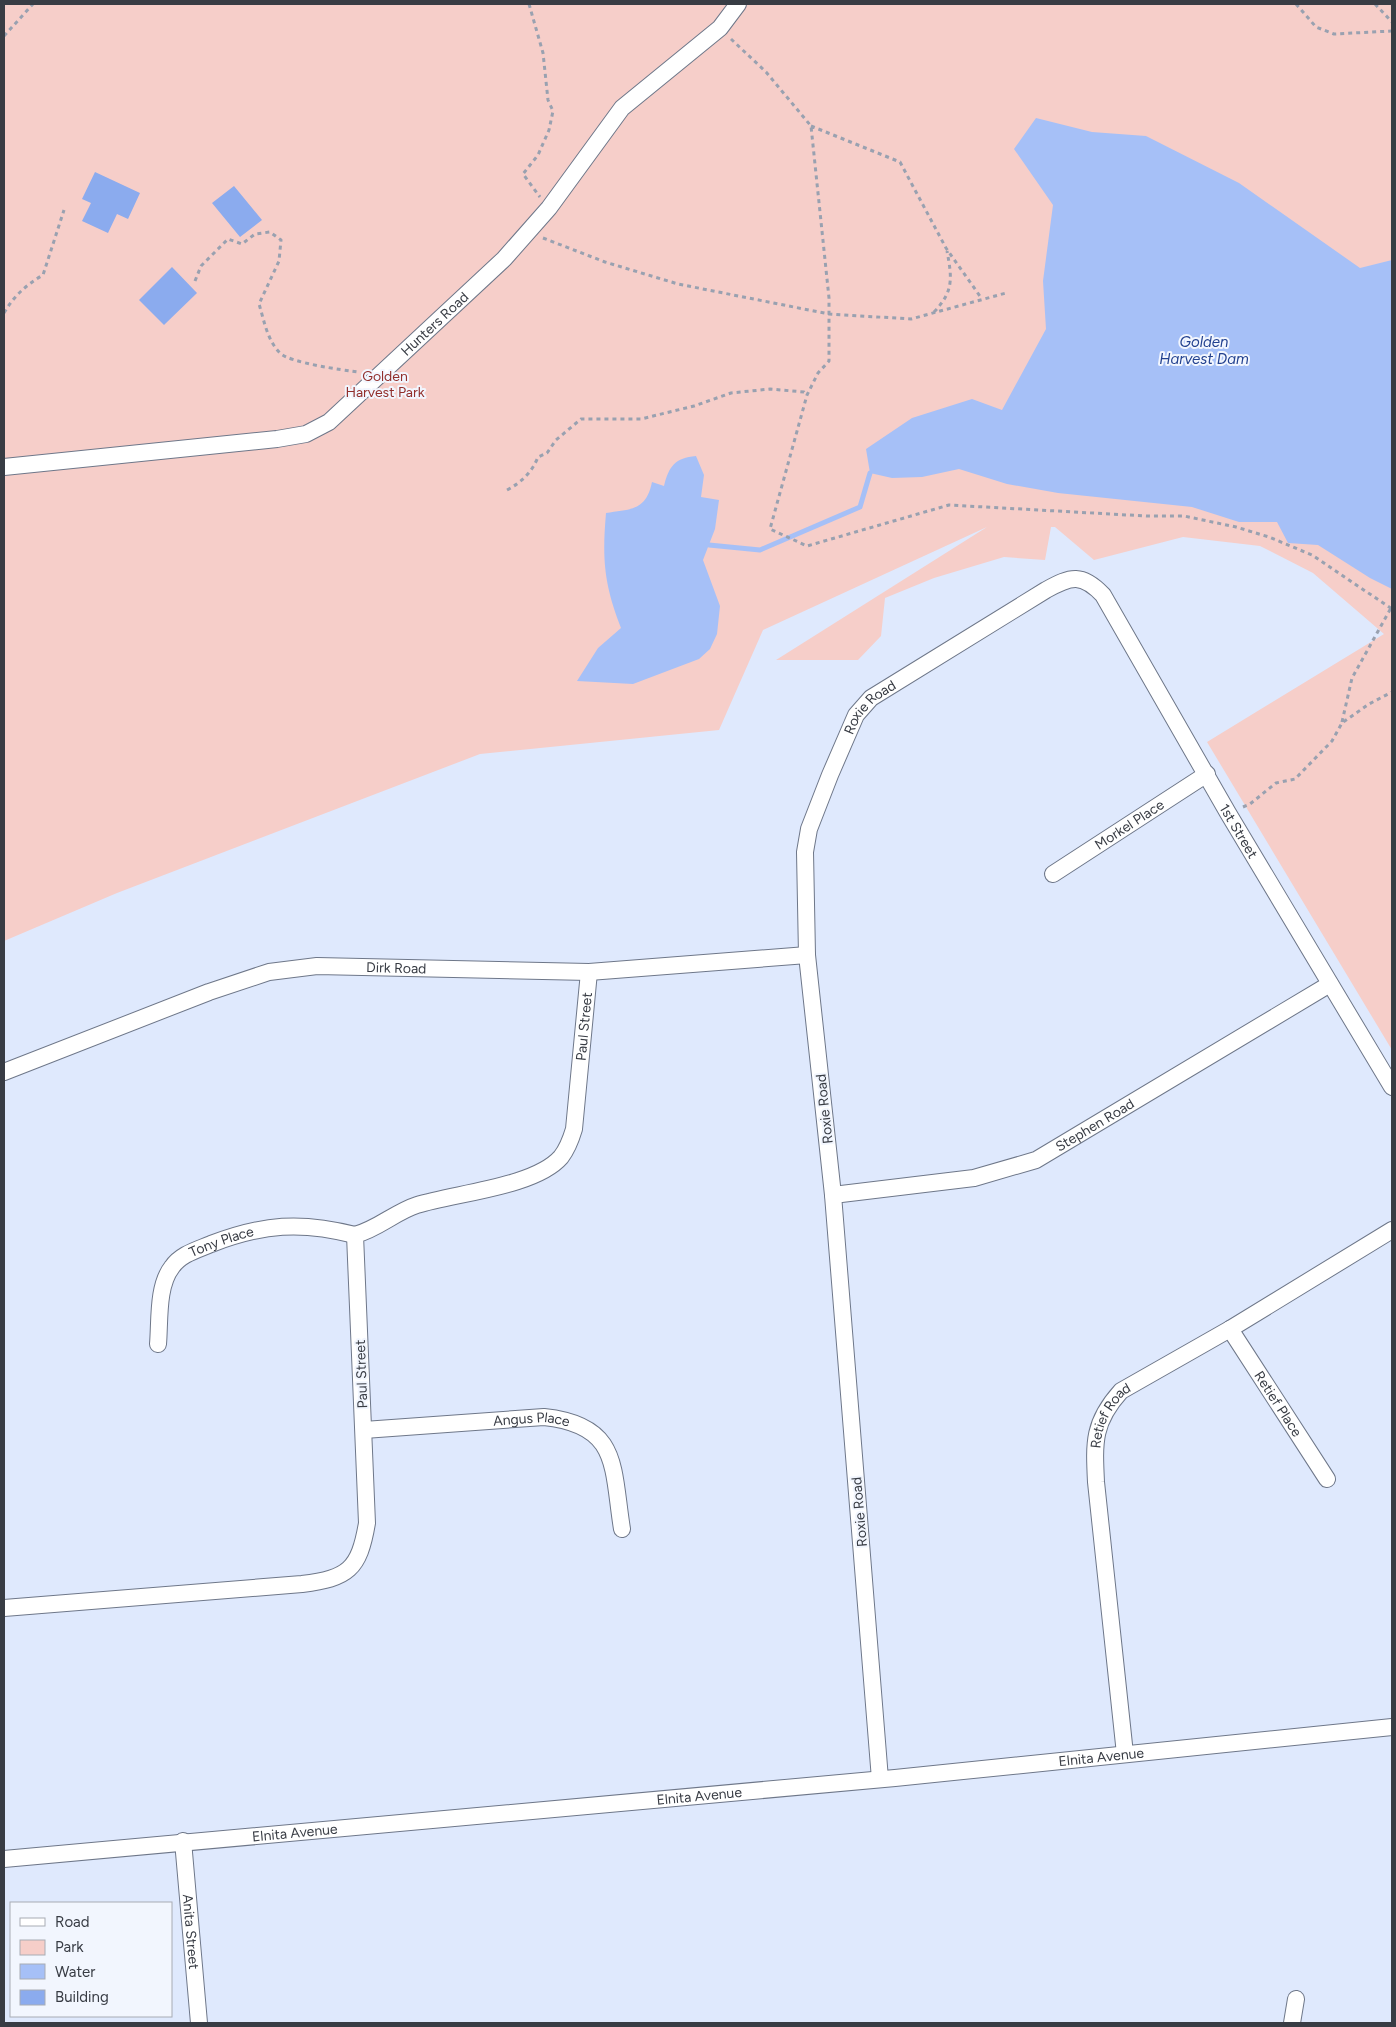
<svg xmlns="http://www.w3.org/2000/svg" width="1396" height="2027" viewBox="0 0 1396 2027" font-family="Figtree,sans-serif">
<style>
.green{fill:#f6cec9}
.water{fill:#a6c0f7}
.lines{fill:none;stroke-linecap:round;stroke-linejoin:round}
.stream{stroke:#a6c0f7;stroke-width:5}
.building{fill:#8babee}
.street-casing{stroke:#6e7789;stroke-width:18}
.path{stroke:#99a1b0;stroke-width:3;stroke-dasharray:4 4;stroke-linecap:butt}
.street{stroke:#fff;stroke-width:16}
.labels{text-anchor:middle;stroke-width:4;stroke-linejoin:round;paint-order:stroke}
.street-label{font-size:14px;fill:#383c44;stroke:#f2f6fe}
.park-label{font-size:14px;fill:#912e2b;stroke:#f2f6fe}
.water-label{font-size:15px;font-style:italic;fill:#22418f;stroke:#f2f6fe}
</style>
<rect width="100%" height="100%" fill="#dfe9fd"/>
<!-- green -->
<path class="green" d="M4,4H1392V1050L1207,742L1384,634L1313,573L1260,546L1183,537L1094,560L1055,527H1051L1045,560L1004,557L934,578L885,598L881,636L858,660H776L987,527L763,630L719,730L480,754L117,893L4,941Z"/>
<!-- water -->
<path class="water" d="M1036,118L1092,132L1146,136L1239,183L1360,268L1392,260V589L1370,578L1318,545L1288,543L1277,522H1239L1192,507L1058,493L1007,484L959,469L922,477L892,478L870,473L866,449L912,418L972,399L1002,410L1046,329L1043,281L1053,205L1014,149Z
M696,456L704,475L701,497L719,500L715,529L703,560L720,606L717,634L710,649L699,659L633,684L577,681L598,648L621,628C604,584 602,560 606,513C631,509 646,511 652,482L664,486C669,466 675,458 696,456Z"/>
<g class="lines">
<!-- stream -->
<path class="stream" d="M709,545L760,550L860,507L870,473"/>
</g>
<!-- building -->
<path class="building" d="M95,172L140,193L128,219L117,214L108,233L82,221L91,203L82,199Z
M234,186L262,220L240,237L212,203Z
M172,267L197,293L164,325L139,300Z"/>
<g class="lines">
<!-- street casing -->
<g class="street-casing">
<g id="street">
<path id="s1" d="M4,467L277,439L306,434L329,422L504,259L549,208L622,108L720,28L738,4"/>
<path id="s2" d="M1053,874L1207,774"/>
<path id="s3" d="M4,1072L209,992L269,972L317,966L589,972L807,955"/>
<path id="s4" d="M833,1195L974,1178L1036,1160L1330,984"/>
<path id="s5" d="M1230,1329L1327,1479"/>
<path id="s6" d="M158,1344C160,1321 157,1286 172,1267C181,1254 197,1250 211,1244C263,1224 301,1221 355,1235"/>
<path id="s7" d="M364,1430L544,1417C620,1425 612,1467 622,1529"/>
<path id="s8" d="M4,1608L302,1584C348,1578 359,1570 367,1523L355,1235C378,1229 395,1212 417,1205C455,1193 535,1187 561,1157C568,1148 571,1139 574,1129L589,972"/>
<path id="s9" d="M1125,1754L1096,1482C1094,1442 1093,1422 1121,1391L1230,1329L1392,1230"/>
<path id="s10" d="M880,1779L833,1195L807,955L805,852L809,829L830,775L856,715L871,698L1046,590C1071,576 1082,573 1103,595L1228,813L1392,1087"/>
<path id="s11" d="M183,1841L199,2023"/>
<path id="s12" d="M4,1859L895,1778L1392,1727"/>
<path d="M1292,2023L1296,1999"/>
</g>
</g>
<!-- path -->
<path class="path" d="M529,4L543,53L548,100L553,111L549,130L538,155L523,174L540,197
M1296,4L1316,27L1334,34L1392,31
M1375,4L1392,22
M4,36L33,4
M731,39L766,72L811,126L829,298V361L818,373L807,395L770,529L807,546L949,505L1146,516H1184L1236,527L1269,537L1312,555L1392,609
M811,126L900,162L946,248L982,299
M543,238L605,262L678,284L829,314L911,319L1006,293
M195,281L201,266L228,239L242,244L255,234L270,232L281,240L279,261L259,304C264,320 267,340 280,353C290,363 343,370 358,372
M934,312C954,291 952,278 947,251
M4,313C14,296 26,285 43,275L64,210
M507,490C522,482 532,472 538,457L547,453L556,440L581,419H641L694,406L731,393L770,389L804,392L807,395
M1342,722L1352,678L1391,608
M1243,807L1250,804L1276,783L1295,779L1332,741L1342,723L1369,704L1392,692"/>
<!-- street -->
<use href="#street" class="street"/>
</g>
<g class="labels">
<!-- street labels -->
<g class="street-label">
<text dy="5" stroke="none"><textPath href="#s1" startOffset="474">Hunters Road</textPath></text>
<text dy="5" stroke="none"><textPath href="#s10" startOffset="1092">Roxie Road</textPath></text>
<text dy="5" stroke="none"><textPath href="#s2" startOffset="91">Morkel Place</textPath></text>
<text dy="5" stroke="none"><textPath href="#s10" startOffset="1642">1st Street</textPath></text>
<text dy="5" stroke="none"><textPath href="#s3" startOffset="411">Dirk Road</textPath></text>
<text dy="5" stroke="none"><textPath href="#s8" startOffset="1044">Paul Street</textPath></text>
<text transform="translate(824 1109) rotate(-96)" y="5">Roxie Road</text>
<text dy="5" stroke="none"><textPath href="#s4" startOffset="275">Stephen Road</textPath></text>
<text dy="5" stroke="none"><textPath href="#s6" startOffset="136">Tony Place</textPath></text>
<text transform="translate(361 1374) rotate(-92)" y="5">Paul Street</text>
<text dy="5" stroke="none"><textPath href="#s5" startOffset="89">Retief Place</textPath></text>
<text dy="5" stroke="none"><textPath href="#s9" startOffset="344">Retief Road</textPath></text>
<text dy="5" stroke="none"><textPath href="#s7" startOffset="168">Angus Place</textPath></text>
<text transform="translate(859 1512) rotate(-95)" y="5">Roxie Road</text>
<text dy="5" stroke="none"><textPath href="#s12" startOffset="1102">Elnita Avenue</textPath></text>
<text dy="5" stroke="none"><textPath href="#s12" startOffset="698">Elnita Avenue</textPath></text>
<text dy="5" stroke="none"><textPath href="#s12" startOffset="292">Elnita Avenue</textPath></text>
<text dy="5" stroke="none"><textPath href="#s11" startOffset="91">Anita Street</textPath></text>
</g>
<!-- park labels -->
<g class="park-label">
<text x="385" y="381">Golden<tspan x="385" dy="16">Harvest Park</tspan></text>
</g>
<!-- water labels -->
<g class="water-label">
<text x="1204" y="347">Golden<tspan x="1204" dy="17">Harvest Dam</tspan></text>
</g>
</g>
<!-- border -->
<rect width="1396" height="2027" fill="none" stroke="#383c44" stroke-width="10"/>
<!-- legend -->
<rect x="10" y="1902" width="162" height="115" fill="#f2f6fe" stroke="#a8acb4"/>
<rect x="20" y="1918" width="25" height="8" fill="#ffffff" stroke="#a8acb4"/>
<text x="55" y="1927" font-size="15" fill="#383c44">Road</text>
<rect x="20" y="1940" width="25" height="15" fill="#f6cec9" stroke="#a8acb4"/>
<text x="55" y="1952" font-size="15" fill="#383c44">Park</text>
<rect x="20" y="1964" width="25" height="15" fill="#a6c0f7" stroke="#a8acb4"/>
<text x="55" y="1977" font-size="15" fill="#383c44">Water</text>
<rect x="20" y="1990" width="25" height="15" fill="#8babee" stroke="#a8acb4"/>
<text x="55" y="2002" font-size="15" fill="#383c44">Building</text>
</svg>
